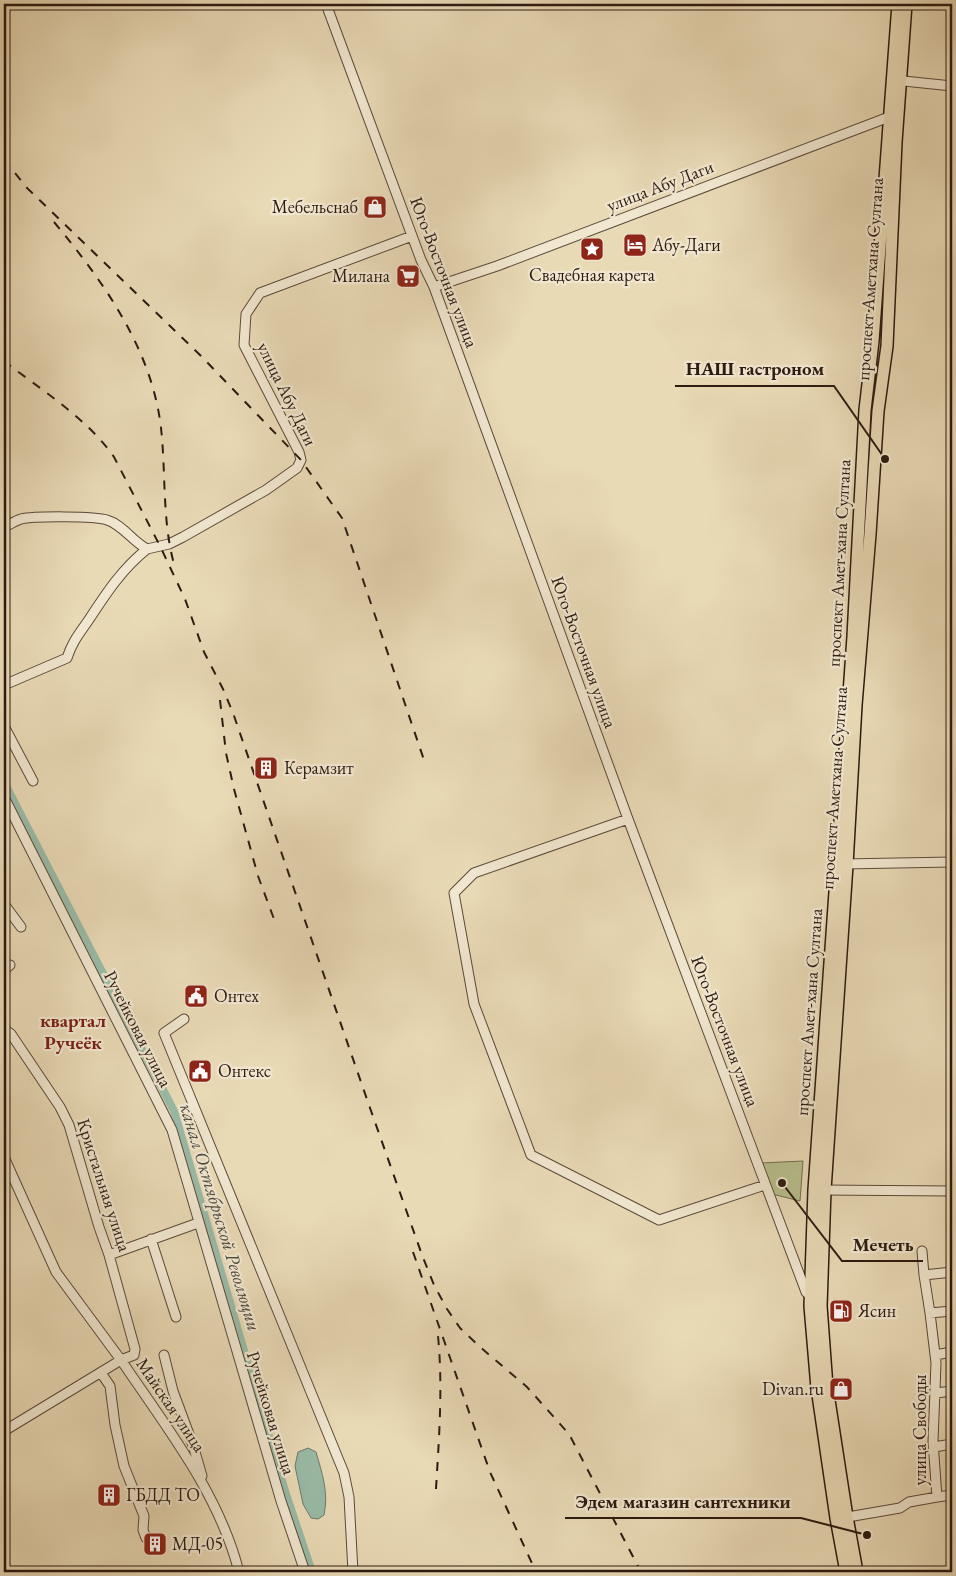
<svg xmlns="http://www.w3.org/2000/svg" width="956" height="1576" viewBox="0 0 956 1576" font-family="'EB Garamond',serif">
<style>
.green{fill:#b7bf8d;stroke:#726c4f}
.water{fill:#99bba8;stroke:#6d7b6c}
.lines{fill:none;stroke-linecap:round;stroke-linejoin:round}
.canal{stroke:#99bba8;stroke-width:8}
.minor-casing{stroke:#5b4a3a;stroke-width:11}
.major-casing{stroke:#2c1a11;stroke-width:14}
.minor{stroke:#f1e7d0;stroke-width:9}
.major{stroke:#e9dab6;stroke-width:11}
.rail{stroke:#2c1a11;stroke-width:2;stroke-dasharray:9 9;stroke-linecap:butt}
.labels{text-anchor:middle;stroke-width:4.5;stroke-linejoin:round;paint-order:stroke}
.street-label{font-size:18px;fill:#2c1a11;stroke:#f1e7d0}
.poi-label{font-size:18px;fill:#2c1a11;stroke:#f1e7d0;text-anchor:start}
.neighbourhood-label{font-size:19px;font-weight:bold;fill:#7a1f14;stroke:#f1e7d0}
.water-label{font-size:19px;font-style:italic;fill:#4d4a3e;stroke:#f1e7d0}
.leader{fill:none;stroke:#2c1a11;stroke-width:2}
.callout-dot{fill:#2c1a11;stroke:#f1e7d0;stroke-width:2}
.callout-label{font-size:19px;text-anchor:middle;font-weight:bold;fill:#2c1a11;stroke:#f1e7d0;stroke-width:4.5;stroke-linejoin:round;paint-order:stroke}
</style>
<rect width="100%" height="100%" fill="#e9dab6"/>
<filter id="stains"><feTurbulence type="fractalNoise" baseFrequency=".004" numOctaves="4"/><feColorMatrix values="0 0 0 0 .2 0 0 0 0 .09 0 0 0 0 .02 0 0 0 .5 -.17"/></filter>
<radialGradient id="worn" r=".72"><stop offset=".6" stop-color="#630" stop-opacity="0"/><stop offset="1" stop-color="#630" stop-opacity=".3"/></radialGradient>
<!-- green -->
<path class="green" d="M803,1161L800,1201L772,1194L761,1163Z"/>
<!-- water -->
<path class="water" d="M308,1448L316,1452C322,1473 329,1493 324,1515L318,1519L311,1518L303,1504L295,1466L298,1452Z"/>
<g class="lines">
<!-- canal -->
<path class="canal" d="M4,782L174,1111L285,1491L312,1572"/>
<!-- minor casing -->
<g class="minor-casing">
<path id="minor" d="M326,4L421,260L434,287L628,819L806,1292L811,1297
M894,80L952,86
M434,287L497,266L889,117L895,119
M4,527C9,525 15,521 21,519C34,516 95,516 107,520C123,525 132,541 147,549L169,544L183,537L266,490L297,468L301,460L299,452L244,345L246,314L260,293L412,236
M4,685L67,658C73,640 80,633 90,618C107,592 123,568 147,549
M4,726L33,781
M4,797L172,1130L281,1501L305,1572
M628,819L474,873L454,893L474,1004L531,1155L659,1220L765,1185
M843,864L952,862
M4,904L21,927
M4,970L10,965
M184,1019L164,1033L344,1473L349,1497L353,1572
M4,1029L11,1034L60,1107L69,1125L99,1227L109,1255L135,1349L134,1355L121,1360L56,1272L4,1157
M819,1190L952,1191
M151,1239L176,1317
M922,1251L924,1275
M109,1255L198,1223
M930,1313L924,1275L952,1272
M164,1355L173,1391L193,1445L202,1476
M935,1355L952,1352
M101,1373L110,1386L115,1425L124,1466L144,1516L143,1530L146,1538
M936,1393L952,1391
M4,1431L121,1360C166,1427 219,1493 239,1572
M934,1447L952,1444
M937,1497L952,1495
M842,1518L900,1508L909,1502L937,1497L933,1442L936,1363L930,1313L952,1311"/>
</g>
<!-- major casing -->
<g class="major-casing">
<path id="major" d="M846,1572L836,1518L817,1388L810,1306L814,1190L853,637L865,410L873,341L898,4
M857,1572L847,1517L827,1387L821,1306L825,1190L847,865L856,705L870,534L878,411L887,346L896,142L906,4"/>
</g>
<!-- minor -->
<use href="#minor" class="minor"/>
<!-- major -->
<use href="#major" class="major"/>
<!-- rail -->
<path class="rail" d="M4,159L26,187L201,356L301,460L342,518L425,763
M54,222C103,281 152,349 161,428C166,473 162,520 174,564
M4,361C41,390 87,418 114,457L160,546L185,599L204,652L223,689L233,713L370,1108L422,1255L434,1285L447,1309L460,1328L480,1347L527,1387L569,1434L641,1572
M220,700L226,753L234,789L258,876L274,919
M413,1252L490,1472L536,1572
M436,1489C439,1438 443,1387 438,1336"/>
</g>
<!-- icons -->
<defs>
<g id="shop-square" transform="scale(1.25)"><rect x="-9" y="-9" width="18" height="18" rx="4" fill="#8f2418" stroke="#f1e7d0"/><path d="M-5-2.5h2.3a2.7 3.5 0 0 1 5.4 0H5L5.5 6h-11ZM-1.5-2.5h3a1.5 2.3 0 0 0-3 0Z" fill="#fff"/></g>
<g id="hotel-square" transform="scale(1.25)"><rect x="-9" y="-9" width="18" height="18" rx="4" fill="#8f2418" stroke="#f1e7d0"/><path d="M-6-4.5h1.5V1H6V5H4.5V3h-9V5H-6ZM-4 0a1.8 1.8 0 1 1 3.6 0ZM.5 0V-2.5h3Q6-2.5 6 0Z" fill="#fff"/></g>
<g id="sight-square" transform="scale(1.25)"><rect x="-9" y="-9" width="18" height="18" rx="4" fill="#8f2418" stroke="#f1e7d0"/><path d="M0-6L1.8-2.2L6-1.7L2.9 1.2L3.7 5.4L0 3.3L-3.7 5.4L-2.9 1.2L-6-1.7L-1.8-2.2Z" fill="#fff"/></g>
<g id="supermarket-square" transform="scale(1.25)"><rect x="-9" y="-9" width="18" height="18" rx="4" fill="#8f2418" stroke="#f1e7d0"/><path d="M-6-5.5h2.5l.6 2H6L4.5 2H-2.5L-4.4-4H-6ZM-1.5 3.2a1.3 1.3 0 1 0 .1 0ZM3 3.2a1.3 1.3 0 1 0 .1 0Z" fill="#fff"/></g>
<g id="building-square" transform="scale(1.25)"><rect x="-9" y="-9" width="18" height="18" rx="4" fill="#8f2418" stroke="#f1e7d0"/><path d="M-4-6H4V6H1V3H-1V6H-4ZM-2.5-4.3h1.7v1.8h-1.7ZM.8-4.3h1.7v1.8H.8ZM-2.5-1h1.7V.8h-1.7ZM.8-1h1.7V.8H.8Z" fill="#fff"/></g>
<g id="civic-square" transform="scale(1.25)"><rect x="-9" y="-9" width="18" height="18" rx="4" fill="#8f2418" stroke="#f1e7d0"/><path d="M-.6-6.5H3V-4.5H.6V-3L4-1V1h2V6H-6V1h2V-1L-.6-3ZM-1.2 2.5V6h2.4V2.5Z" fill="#fff"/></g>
<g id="fuel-square" transform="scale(1.25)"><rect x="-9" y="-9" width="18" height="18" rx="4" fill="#8f2418" stroke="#f1e7d0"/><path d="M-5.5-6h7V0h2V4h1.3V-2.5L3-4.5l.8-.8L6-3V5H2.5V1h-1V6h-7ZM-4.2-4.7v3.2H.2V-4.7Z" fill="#fff"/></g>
</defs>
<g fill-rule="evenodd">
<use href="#shop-square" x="375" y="207"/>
<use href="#hotel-square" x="635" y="245"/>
<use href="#sight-square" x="592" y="249"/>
<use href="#supermarket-square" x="408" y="276"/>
<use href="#building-square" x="266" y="768"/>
<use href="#civic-square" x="196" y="996"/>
<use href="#civic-square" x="200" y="1071"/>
<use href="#fuel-square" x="841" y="1311"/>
<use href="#shop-square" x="841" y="1389"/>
<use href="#building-square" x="109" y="1495"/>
<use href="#building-square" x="155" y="1544"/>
</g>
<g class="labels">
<!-- street labels -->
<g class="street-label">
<text transform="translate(660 186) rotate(-21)" y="6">улица Абу Даги</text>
<text transform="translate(444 272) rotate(69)" y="6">Юго-Восточная улица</text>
<text transform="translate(870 279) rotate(-86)" y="6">проспект Аметхана Султана</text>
<text transform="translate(287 394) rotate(64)" y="6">улица Абу Даги</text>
<text transform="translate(839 563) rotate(-87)" y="6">проспект Амет-хана Султана</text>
<text transform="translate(584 652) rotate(70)" y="6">Юго-Восточная улица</text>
<text transform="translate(834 788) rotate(-86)" y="6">проспект Аметхана Султана</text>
<text transform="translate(809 1012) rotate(-86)" y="6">проспект Амет-хана Султана</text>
<text transform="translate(138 1029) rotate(63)" y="6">Ручейковая улица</text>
<text transform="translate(725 1031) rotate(69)" y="6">Юго-Восточная улица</text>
<text transform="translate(104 1185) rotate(72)" y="6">Кристальная улица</text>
<text transform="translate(171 1405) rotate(56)" y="6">Майская улица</text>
<text transform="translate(271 1413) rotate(73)" y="6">Ручейковая улица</text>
<text transform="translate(920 1430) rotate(-90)" y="6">улица Свободы</text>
</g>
<!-- poi labels -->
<g class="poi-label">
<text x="358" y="213" text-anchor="end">Мебельснаб</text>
<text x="652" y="251">Абу-Даги</text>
<text x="592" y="281" text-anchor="middle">Свадебная карета</text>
<text x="390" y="282" text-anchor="end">Милана</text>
<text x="284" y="774">Керамзит</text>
<text x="214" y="1002">Онтех</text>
<text x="218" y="1077">Онтекс</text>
<text x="858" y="1317">Ясин</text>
<text x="824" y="1395" text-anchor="end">Divan.ru</text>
<text x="126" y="1501">ГБДД ТО</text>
<text x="172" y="1550">МД-05</text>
</g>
<!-- neighbourhood labels -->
<g class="neighbourhood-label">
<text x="73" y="1027">квартал<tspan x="73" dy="22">Ручеёк</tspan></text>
</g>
<!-- water labels -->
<g class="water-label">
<text transform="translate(221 1217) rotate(73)" y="7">канал Октябрьской Революции</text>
</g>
</g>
<!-- callouts -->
<path class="leader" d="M885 459L834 386H675M782 1183L842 1261H923M867 1535L801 1518H565"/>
<g class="callout-dot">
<circle cx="885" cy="459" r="5"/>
<circle cx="782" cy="1183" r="5"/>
<circle cx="867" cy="1535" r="5"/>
</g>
<g class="callout-label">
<text x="755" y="375">НАШ гастроном</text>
<text x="883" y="1251">Мечеть</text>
<text x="683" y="1508">Эдем магазин сантехники</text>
</g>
<!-- margin -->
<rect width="956" height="1576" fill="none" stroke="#e9dab6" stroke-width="20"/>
<rect x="5" y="5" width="946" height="1566" fill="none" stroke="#2c1a11" stroke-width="2.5"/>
<rect x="10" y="10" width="936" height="1556" fill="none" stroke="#2c1a11"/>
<rect width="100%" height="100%" filter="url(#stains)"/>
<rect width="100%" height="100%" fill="url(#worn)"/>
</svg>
